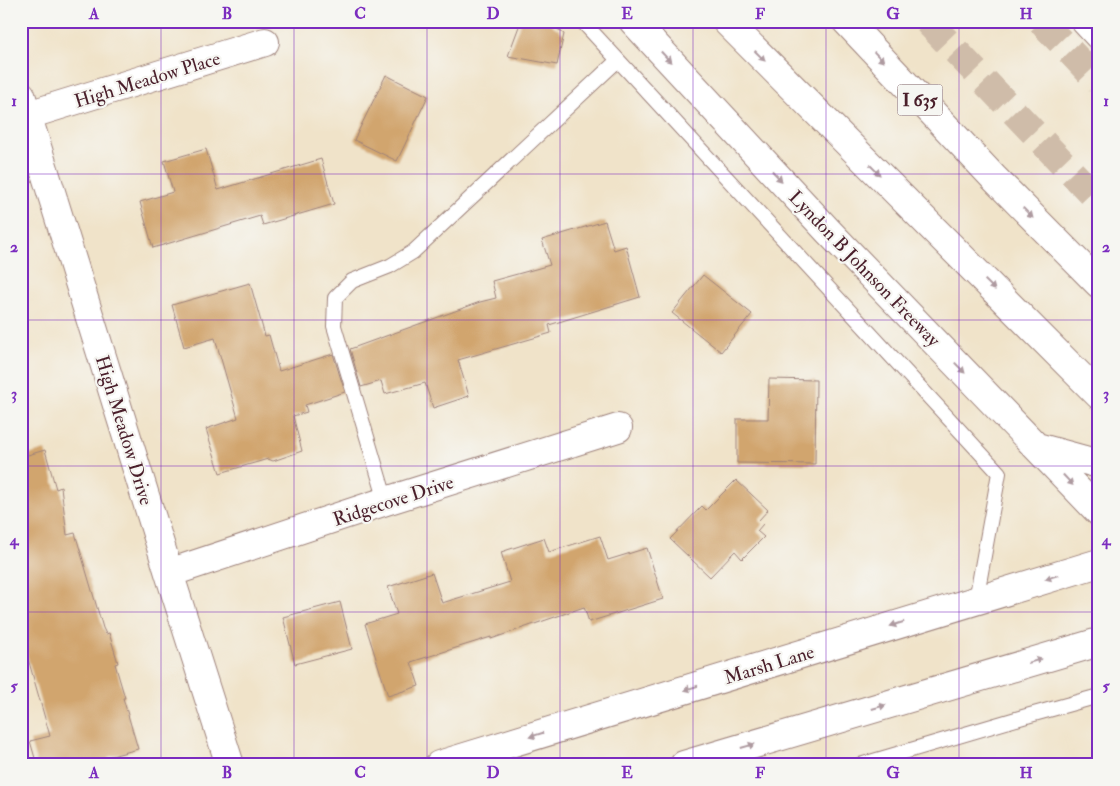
<svg xmlns="http://www.w3.org/2000/svg" width="1120" height="786" viewBox="0 0 1120 786" font-family="'IM FELL Double Pica',serif">
<style>
.building{fill:#d1a56e}
.lines{fill:none;stroke-linecap:round;stroke-linejoin:round}
.highway-tunnel{stroke:#cfbca9;stroke-width:28;stroke-dasharray:28 14;stroke-linecap:butt}
.lane-casing{stroke:#9d817a;stroke-width:16}
.street-casing{stroke:#9d817a;stroke-width:30}
.secondary-casing{stroke:#9d817a;stroke-width:30}
.highway-casing{stroke:#9d817a;stroke-width:30}
.lane{stroke:#fff;stroke-width:14}
.street{stroke:#fff;stroke-width:28}
.secondary{stroke:#fff;stroke-width:28}
.highway{stroke:#fff;stroke-width:28}
.oneway{fill:#ae9aa0}
.grid{fill:none;stroke:#7b2cbf;stroke-width:1;stroke-opacity:0.55}
.labels{text-anchor:middle;stroke-width:4.5;stroke-linejoin:round;paint-order:stroke}
.shield{fill:#f6f6f2;stroke:#7e6067;stroke-width:1}
.shield-label{font-size:18px;font-weight:bold;fill:#4a1f2b}
.street-label{font-size:19px;fill:#4a1f2b;stroke:#f6f6f2}
.neatline{fill:none;stroke:#7b2cbf;stroke-width:2}
.grid-label{font-size:16px;text-anchor:middle;font-weight:bold;fill:#7b2cbf}
</style>
<rect width="100%" height="100%" fill="#f6f6f2"/>
<filter id="ink" filterUnits="userSpaceOnUse"><feTurbulence type="fractalNoise" baseFrequency=".02" numOctaves="2"/><feDisplacementMap in="SourceGraphic" scale="10" xChannelSelector="R" yChannelSelector="G"/><feConvolveMatrix kernelMatrix="1 2 1 2 8 2 1 2 1" color-interpolation-filters="sRGB"/></filter>
<filter id="wash" filterUnits="userSpaceOnUse"><feTurbulence type="fractalNoise" baseFrequency=".0096" numOctaves="4" result="noise"/><feDisplacementMap in="SourceGraphic" scale="20" xChannelSelector="R" yChannelSelector="G"/><feGaussianBlur stdDeviation="1.12" result="paint"/><feColorMatrix in="noise" values="0 0 0 0 0 0 0 0 0 0 0 0 0 0 0 0 0 1.4 0 .05"/><feComposite in="paint" operator="in"/></filter>
<g filter="url(#wash)">
<rect width="100%" height="100%" fill="#f0e3c9"/>
<g id="blocks">
<!-- building -->
<path class="building" d="M521,21H547L564,34L557,65L508,56Z
M386,75L428,96L397,161L354,140Z
M206,149L218,190L321,159L334,204L263,225L260,216L153,248L140,202L173,192L164,161Z
M605,221L614,250L626,246L640,297L549,325L551,333L458,360L469,396L433,408L425,383L385,394L381,381L361,387L350,349L480,302L496,298L492,281L550,265L542,240Z
M703,275L752,314L721,352L672,313Z
M250,283L265,336L269,335L279,371L333,354L345,392L305,405L307,412L293,416L302,451L273,461L268,459L220,473L206,429L238,418L215,338L184,347L172,305Z
M769,379L816,380L815,464L737,463V419H768Z
M45,450L56,489L61,487L67,535L75,533L103,628L106,634L109,633L118,663L115,664L125,698H123L138,749L108,757L110,765H37L30,741L50,736L21,634V457Z
M736,480L768,510L759,520L763,524L757,531L764,537L742,559L735,551L710,577L670,539L702,506L706,510Z
M600,536L608,560L647,548L663,599L589,622L584,607L491,639V637L411,662L419,686L388,696L365,624L397,614L388,587L432,573L442,603L510,582L501,552L544,538L549,552Z
M340,602L352,649L295,664L283,617Z"/>
</g>
</g>
<g filter="url(#ink)">
<use href="#blocks" fill-opacity="0" stroke="#9d817a" stroke-width="1"/>
<g class="lines">
<!-- highway-tunnel -->
<path class="highway-tunnel" d="M927,21L1099,201
M1041,21L1099,82"/>
<!-- lane casing -->
<g class="lane-casing">
<path id="lane" d="M582,21L618,60
M386,501L334,326L335,298L352,281L390,266L413,252L618,60L999,473L976,600
M860,765L1023,717L1099,696"/>
</g>
<!-- street casing -->
<g class="street-casing">
<path id="street" d="M21,95L169,573L230,765
M28,115L265,42
M169,573L386,501L618,428"/>
</g>
<!-- secondary casing -->
<g class="secondary-casing">
<path id="secondary" d="M633,21L829,232L1099,512
M1037,447L1099,464
M439,765L1099,563
M684,765L1099,642"/>
</g>
<!-- highway casing -->
<g class="highway-casing">
<path id="highway" d="M726,21L1099,395
M846,21L994,178L1099,284
M1085,21L1099,36"/>
</g>
<!-- lane -->
<use href="#lane" class="lane"/>
<!-- street -->
<use href="#street" class="street"/>
<!-- secondary -->
<use href="#secondary" class="secondary"/>
<!-- highway -->
<use href="#highway" class="highway"/>
</g>
<!-- one-way arrows -->
<defs><path id="oneway-solid" d="M-6-.8H1V-3.2L6.5 0L1 3.2V.8H-6Z" transform="scale(1.25)"/></defs>
<g class="oneway">
<use href="#oneway-solid" transform="translate(760 56) rotate(45)"/>
<use href="#oneway-solid" transform="translate(666 57) rotate(47)"/>
<use href="#oneway-solid" transform="translate(879 57) rotate(46)"/>
<use href="#oneway-solid" transform="translate(875 170) rotate(45)"/>
<use href="#oneway-solid" transform="translate(777 176) rotate(47)"/>
<use href="#oneway-solid" transform="translate(1028 213) rotate(46)"/>
<use href="#oneway-solid" transform="translate(990 285) rotate(45)"/>
<use href="#oneway-solid" transform="translate(960 368) rotate(46)"/>
<use href="#oneway-solid" transform="translate(1068 480) rotate(47)"/>
<use href="#oneway-solid" transform="translate(1052 577) rotate(163)"/>
<use href="#oneway-solid" transform="translate(897 624) rotate(163)"/>
<use href="#oneway-solid" transform="translate(1035 661) rotate(-16)"/>
<use href="#oneway-solid" transform="translate(691 688) rotate(163)"/>
<use href="#oneway-solid" transform="translate(879 707) rotate(-16)"/>
<use href="#oneway-solid" transform="translate(536 735) rotate(163)"/>
<use href="#oneway-solid" transform="translate(748 746) rotate(-16)"/>
</g>
</g>
<!-- grid -->
<path class="grid" d="M161,21V765M294,21V765M427,21V765M560,21V765M693,21V765M826,21V765M959,21V765M21,174H1099M21,320H1099M21,466H1099M21,612H1099"/>
<g class="labels">
<!-- shield labels -->
<rect class="shield" x="897.5" y="84.5" width="45" height="31" rx="4"/>
<g class="shield-label">
<text x="920" y="106">I 635</text>
</g>
<!-- street labels -->
<g class="street-label">
<text transform="translate(147 79) rotate(-17)" y="7">High Meadow Place</text>
<text transform="translate(865 268) rotate(46)" y="7">Lyndon B Johnson Freeway</text>
<text transform="translate(125 430) rotate(73)" y="7">High Meadow Drive</text>
<text transform="translate(393 500) rotate(-18)" y="7">Ridgecove Drive</text>
<text transform="translate(769 664) rotate(-17)" y="7">Marsh Lane</text>
</g>
</g>
<!-- margin -->
<rect width="1120" height="786" fill="none" stroke="#f6f6f2" stroke-width="55"/>
<rect x="28" y="28" width="1064" height="730" class="neatline"/>
<g class="grid-label">
<text x="94" y="19">A</text>
<text x="227" y="19">B</text>
<text x="360" y="19">C</text>
<text x="493" y="19">D</text>
<text x="627" y="19">E</text>
<text x="760" y="19">F</text>
<text x="893" y="19">G</text>
<text x="1026" y="19">H</text>
<text x="14" y="106">1</text>
<text x="1106" y="106">1</text>
<text x="14" y="252">2</text>
<text x="1106" y="252">2</text>
<text x="14" y="399">3</text>
<text x="1106" y="399">3</text>
<text x="14" y="545">4</text>
<text x="1106" y="545">4</text>
<text x="14" y="691">5</text>
<text x="1106" y="691">5</text>
<text x="94" y="778">A</text>
<text x="227" y="778">B</text>
<text x="360" y="778">C</text>
<text x="493" y="778">D</text>
<text x="627" y="778">E</text>
<text x="760" y="778">F</text>
<text x="893" y="778">G</text>
<text x="1026" y="778">H</text>
</g>
</svg>
